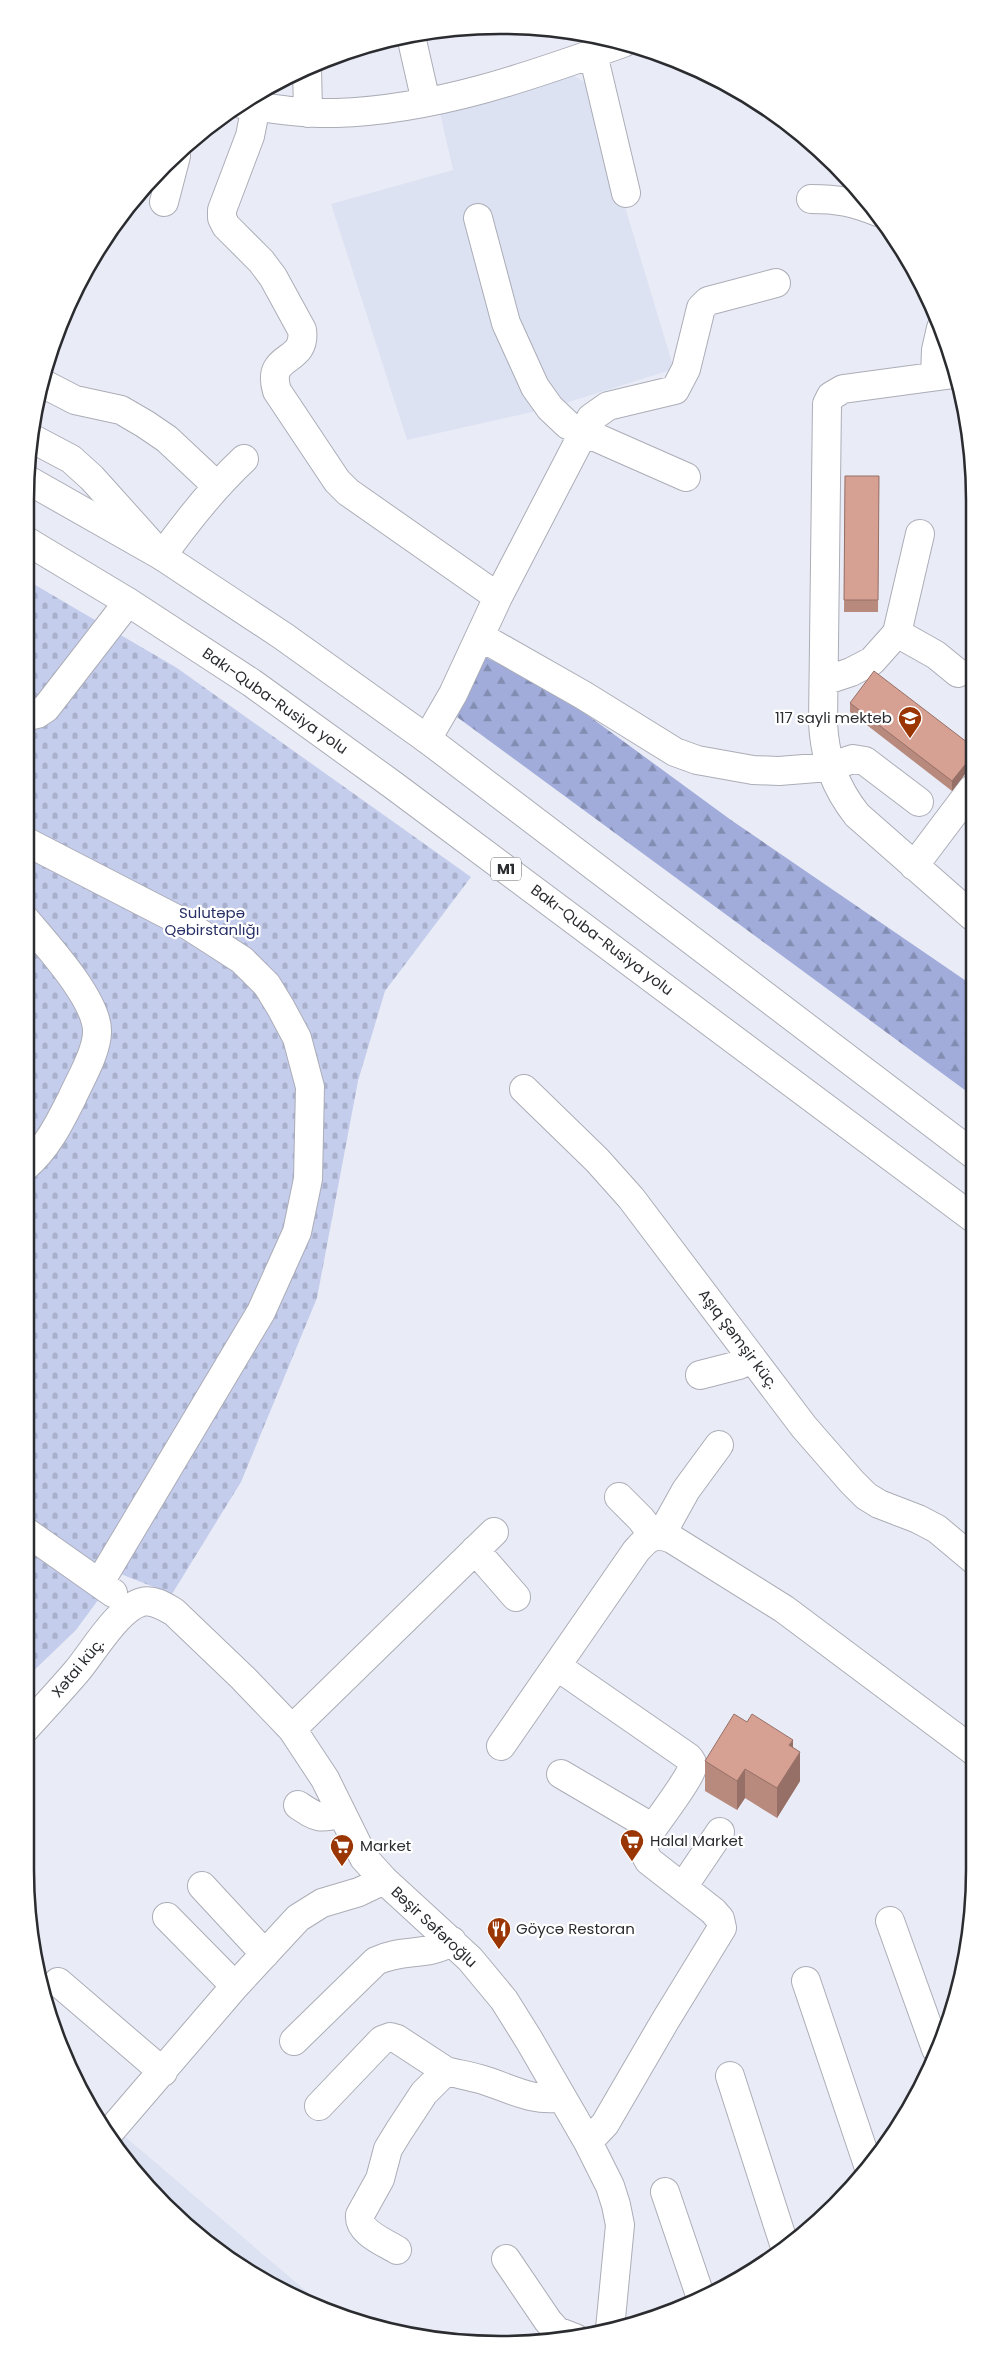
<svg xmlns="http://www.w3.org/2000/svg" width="1000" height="2370" viewBox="0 0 1000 2370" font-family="Poppins,sans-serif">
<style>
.built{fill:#dde2f3}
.forest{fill:url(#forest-firs)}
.cemetery{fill:url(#cemetery-stones)}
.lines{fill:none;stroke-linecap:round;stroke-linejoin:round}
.minor-casing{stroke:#abadb7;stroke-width:30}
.highway-casing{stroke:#abadb7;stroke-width:30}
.minor{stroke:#fff;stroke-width:28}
.highway{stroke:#fff;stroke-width:28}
.wall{fill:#b88a7e}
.shaded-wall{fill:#967067}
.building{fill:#d6a093;stroke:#967067}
.labels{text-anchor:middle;stroke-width:4.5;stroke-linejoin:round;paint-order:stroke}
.shield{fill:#fff;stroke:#6b6b6e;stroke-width:1}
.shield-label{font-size:14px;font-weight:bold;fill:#2b2c30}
.street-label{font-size:15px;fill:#2b2c30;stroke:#fff}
.poi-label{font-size:15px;fill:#2b2c30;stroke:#fff;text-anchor:start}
.park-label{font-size:15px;fill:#283068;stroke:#fff}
.rim{fill:none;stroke:#2b2c30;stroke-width:2.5}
</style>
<defs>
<pattern id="forest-firs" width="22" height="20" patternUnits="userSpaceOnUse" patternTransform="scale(1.25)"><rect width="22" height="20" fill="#a1acda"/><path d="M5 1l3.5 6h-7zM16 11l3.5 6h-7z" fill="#838cb1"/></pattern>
<pattern id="cemetery-stones" width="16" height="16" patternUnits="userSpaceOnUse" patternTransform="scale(1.25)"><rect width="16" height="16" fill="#c5cded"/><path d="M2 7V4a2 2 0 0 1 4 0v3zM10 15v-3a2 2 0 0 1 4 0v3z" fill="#a9b0cc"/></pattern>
</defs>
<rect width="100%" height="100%" fill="#e9ecf6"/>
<!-- built -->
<path class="built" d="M569,73L590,85L614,201L623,200L674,369L550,408L407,440L331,204L453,170L440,113Z
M122,2134L320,2303L263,2281L143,2183L114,2143Z"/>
<!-- forest -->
<path class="forest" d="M485,657L556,692L731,820L972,985L973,1096L457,717Z"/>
<!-- cemetery -->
<path class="cemetery" d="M25,579L177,668L471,877L385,991L358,1081L317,1298L241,1482L172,1594L118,1573L76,1630L25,1679Z"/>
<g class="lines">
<!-- minor casing -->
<g class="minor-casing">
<path id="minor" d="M411,36L426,102
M593,54L626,193
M307,67L308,113
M241,104C273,109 304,114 336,113C435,110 531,76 623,43
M256,106L250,136L222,210V218L226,226L261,261L273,277L302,330C307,365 265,352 277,391L337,481L348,492L498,597
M811,199C838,199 853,202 878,212
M164,202L176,156
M478,218L506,323L535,387L550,408L568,425L686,477
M954,374L843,389L831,396L827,404L823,723C825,759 835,787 857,815L972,916
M935,375L936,350L941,328
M44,384L75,400L121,410L145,424L167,439L216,485
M35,440L71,459L92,478L162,556C187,521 212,489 244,459
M897,633L936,655L958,673
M481,637L583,695L675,752L697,760L753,770L779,771L829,767L853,759L865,761L919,802
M824,681L851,672L872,661L897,633L920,534
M25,717L37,714L46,708L128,602
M427,739L453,694L498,597L591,418L608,406L675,390L686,369L701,308L708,301L776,283
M25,841L186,924L242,960L267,985L281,1008L297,1038L310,1087L308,1179L297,1232L261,1312L100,1582
M914,866L972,789
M524,1089L597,1160L631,1198L804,1427L852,1482L866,1496L879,1504L918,1519L937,1529L974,1560
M25,1167C47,1148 59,1124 72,1098C80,1080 98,1050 97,1030C96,998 45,943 25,919
M700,1375L739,1365L752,1358
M619,1497L641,1519L653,1535
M25,1531L113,1593
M661,1535L686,1490L719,1445
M475,1550L516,1597
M558,1667L688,1757C691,1760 693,1764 692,1768C689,1780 654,1826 645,1839C642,1848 644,1853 649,1861L713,1911L720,1919L722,1928L665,2021L605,2124L588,2142
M25,1729C42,1710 60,1691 77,1671C93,1652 118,1608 142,1602C153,1599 164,1606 174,1612L243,1678L292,1729L325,1779L364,1858L384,1880L470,1959L504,2000L529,2040L588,2142L610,2186L616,2205L620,2225L610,2329
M292,1729L494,1532
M501,1746L636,1551C648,1537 655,1532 672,1539L784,1609L975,1752
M561,1774L653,1828
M298,1805C316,1817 319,1820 341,1813
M202,1886L265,1954
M683,1887L720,1832
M167,1917L235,1986
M890,1921L936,2049
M806,1981L869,2168
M58,1982L163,2072
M294,2041L376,1961C403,1948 429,1957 452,1941
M730,2076L785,2247
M319,2106L382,2040L390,2037L397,2039L446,2071
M108,2134L235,1986L298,1918L322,1903L359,1892L384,1880
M665,2192L700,2295
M397,2250C384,2242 358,2232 360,2215L380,2179L388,2149L399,2131L424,2093L446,2071C458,2074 469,2076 480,2079C508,2087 533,2103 562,2097
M506,2259L548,2321L557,2331L575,2338"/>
</g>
<!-- highway casing -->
<g class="highway-casing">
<path id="highway" d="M28,480L162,556L283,636L427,739L973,1154
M25,540L128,602L252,683L393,785L973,1218"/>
</g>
<!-- minor -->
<use href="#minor" class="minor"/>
<!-- highway -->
<use href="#highway" class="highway"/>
</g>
<!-- wall -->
<path class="wall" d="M845,476H879L878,612H844Z
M850,703L972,746V765L952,791L850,712Z
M747,1722L793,1747L800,1781L777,1818L745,1798L737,1810L705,1791V1761Z"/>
<!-- shaded-wall -->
<path class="shaded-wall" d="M972,756V765L952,791V781Z
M793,1740V1763L800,1752V1781L777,1818V1788L789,1745Z
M745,1769V1798L737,1810V1781Z"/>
<!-- building -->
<path class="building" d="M845,476H879L878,600H844Z
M874,671L972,746V756L952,781L850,703Z
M734,1714L747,1722L752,1714L793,1740L789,1745L800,1752L777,1788L745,1769L737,1781L705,1761Z"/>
<!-- icons -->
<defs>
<g id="school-pin" transform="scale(1.25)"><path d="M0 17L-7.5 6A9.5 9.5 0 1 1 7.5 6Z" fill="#9a3504" stroke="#fff"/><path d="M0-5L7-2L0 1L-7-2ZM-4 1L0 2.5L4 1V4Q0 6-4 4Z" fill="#fff"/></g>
<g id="supermarket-pin" transform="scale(1.25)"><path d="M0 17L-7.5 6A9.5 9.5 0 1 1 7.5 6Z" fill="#9a3504" stroke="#fff"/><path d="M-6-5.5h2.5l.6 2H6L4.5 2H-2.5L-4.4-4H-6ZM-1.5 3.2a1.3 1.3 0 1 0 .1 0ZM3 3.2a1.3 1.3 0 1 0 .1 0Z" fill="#fff"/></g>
<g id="restaurant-pin" transform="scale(1.25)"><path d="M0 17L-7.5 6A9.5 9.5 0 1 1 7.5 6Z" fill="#9a3504" stroke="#fff"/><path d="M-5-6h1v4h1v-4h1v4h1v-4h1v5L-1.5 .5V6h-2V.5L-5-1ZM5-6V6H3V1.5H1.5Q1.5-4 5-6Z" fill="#fff"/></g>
</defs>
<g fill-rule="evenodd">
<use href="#school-pin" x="910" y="718"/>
<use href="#supermarket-pin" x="632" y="1841"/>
<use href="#supermarket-pin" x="342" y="1846"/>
<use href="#restaurant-pin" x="499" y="1929"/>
</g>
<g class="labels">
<!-- shield labels -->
<rect class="shield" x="491" y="857.5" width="30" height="23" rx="4"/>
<g class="shield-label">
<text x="506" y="874">M1</text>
</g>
<!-- street labels -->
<g class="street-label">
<text transform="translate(275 701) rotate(35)" y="5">Bakı-Quba-Rusiya yolu</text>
<text transform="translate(602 940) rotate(37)" y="5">Bakı-Quba-Rusiya yolu</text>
<text transform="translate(738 1339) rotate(53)" y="5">Aşıq Şəmşir küç.</text>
<text transform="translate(78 1668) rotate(-50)" y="5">Xətai küç.</text>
<text transform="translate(434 1927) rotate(43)" y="5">Bəşir Səfəroğlu</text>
</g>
<!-- poi labels -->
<g class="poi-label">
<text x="892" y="723" text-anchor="end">117 sayli mekteb</text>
<text x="650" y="1846">Halal Market</text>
<text x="360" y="1851">Market</text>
<text x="516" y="1934">Göycə Restoran</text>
</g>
<!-- park labels -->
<g class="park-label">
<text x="212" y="918">Sulutəpə<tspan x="212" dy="17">Qəbirstanlığı</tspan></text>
</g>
</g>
<!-- crop -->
<path d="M0 0H1000V2370H0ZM500 34H500A466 466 0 0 1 966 500V1870A466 466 0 0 1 500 2336H500A466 466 0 0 1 34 1870V500A466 466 0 0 1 500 34Z" fill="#fff" fill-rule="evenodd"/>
<path class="rim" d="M500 34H500A466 466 0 0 1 966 500V1870A466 466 0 0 1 500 2336H500A466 466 0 0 1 34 1870V500A466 466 0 0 1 500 34Z"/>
</svg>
